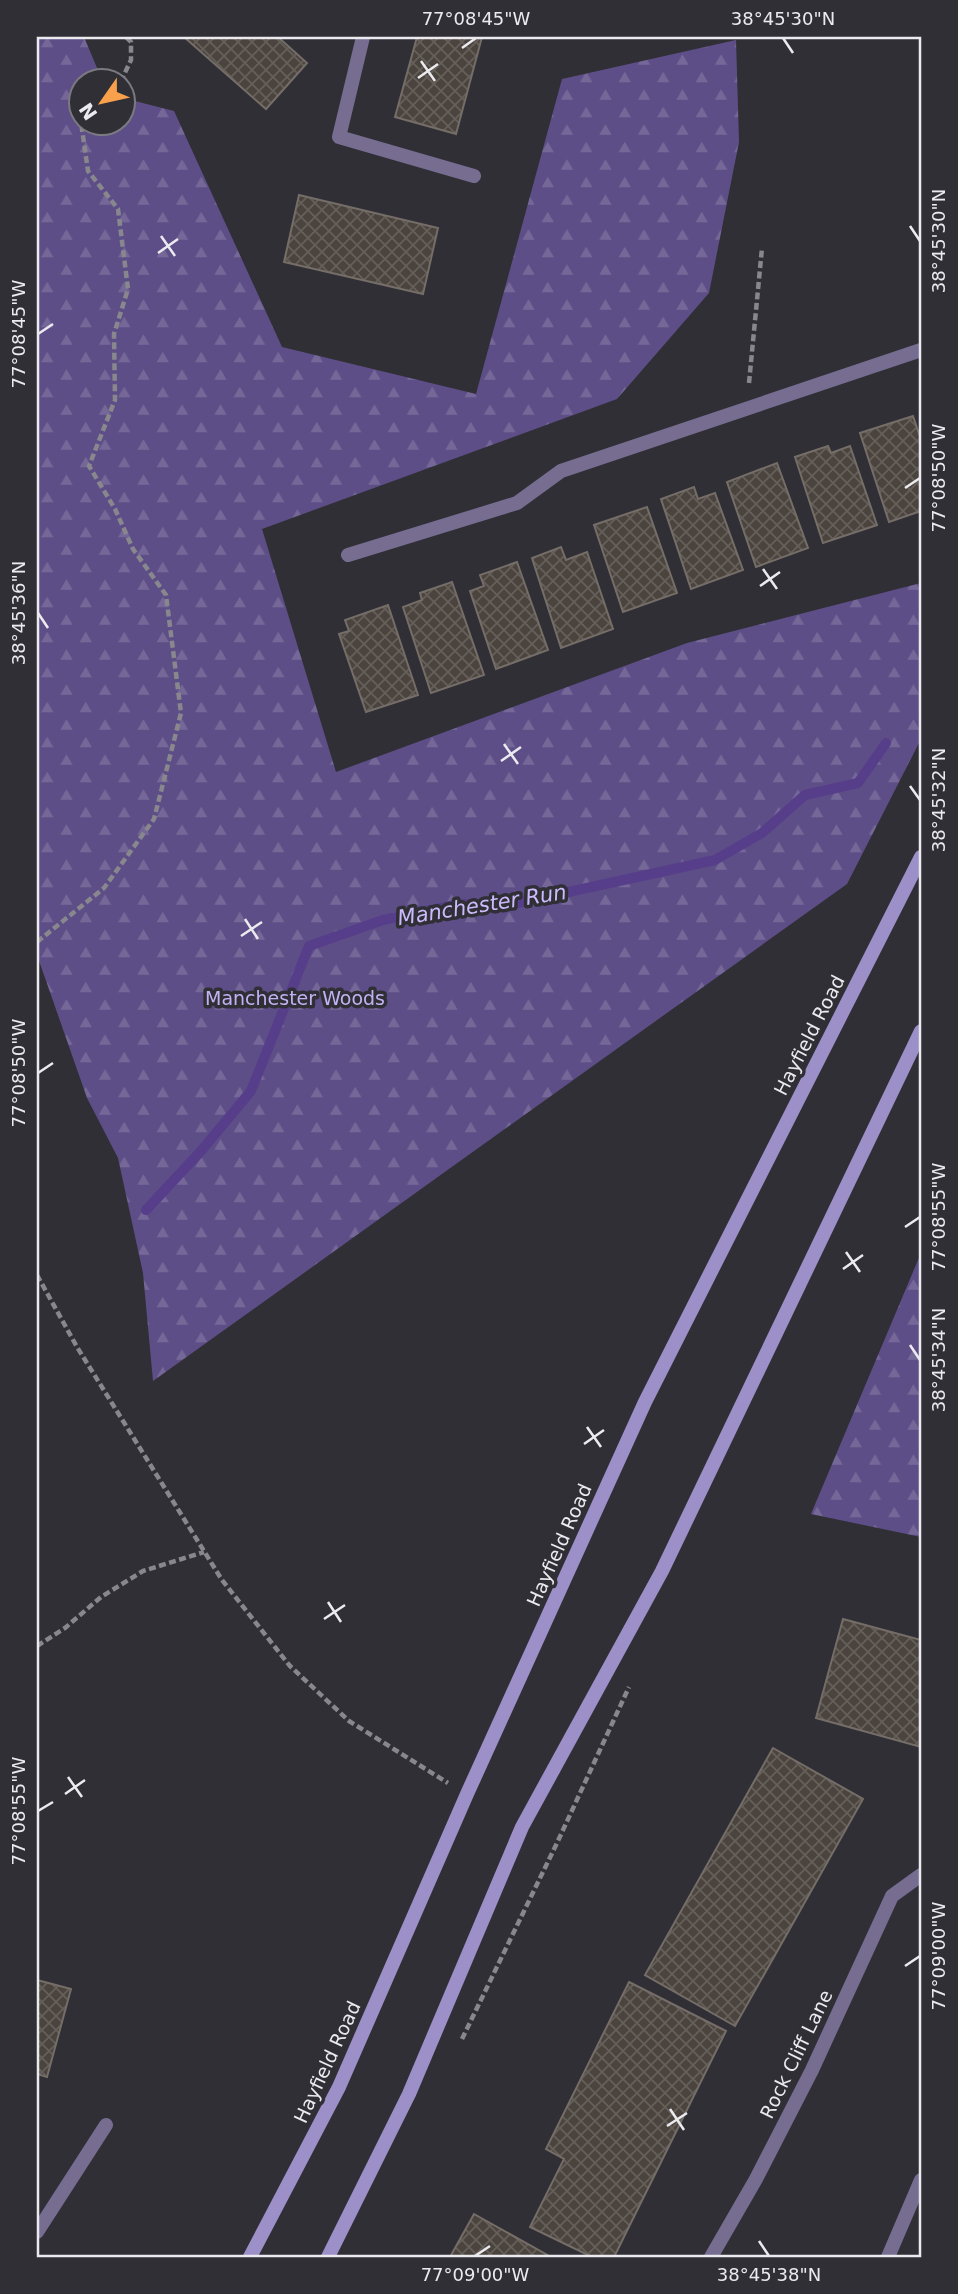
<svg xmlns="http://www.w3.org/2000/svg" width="958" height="2294" viewBox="0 0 958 2294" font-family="'DejaVu Sans',sans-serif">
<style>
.forest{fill:url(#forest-firs)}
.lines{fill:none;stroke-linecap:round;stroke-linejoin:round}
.stream{stroke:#573e8a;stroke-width:10}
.building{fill:url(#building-cross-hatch);stroke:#756d67;stroke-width:2}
.path{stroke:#88878d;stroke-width:4.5;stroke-dasharray:7 3.5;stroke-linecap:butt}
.minor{stroke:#766d91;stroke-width:14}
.secondary{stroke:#9d8fc7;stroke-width:14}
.ticks{fill:none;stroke:#ebeaef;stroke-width:2.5}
.labels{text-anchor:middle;stroke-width:7;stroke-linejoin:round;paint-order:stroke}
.park-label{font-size:19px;fill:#c3b2f3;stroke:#302f36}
.street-label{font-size:19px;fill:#ebeaef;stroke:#302f36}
.water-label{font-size:21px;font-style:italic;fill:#ccbbfc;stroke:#302f36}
.neatline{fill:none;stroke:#ebeaef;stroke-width:2.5}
.ticks-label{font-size:18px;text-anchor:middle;fill:#ebeaef}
</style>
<defs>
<pattern id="forest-firs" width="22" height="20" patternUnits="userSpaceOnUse" patternTransform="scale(1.75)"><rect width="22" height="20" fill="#5e4e87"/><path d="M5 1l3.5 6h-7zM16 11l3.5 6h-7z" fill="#756898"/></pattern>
<pattern id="building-cross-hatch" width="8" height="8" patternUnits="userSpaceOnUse" patternTransform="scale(1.75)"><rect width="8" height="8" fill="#4b443e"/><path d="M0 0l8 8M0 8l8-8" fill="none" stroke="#655f5a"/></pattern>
</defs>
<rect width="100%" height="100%" fill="#302f36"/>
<!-- forest -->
<path class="forest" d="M37,37H84L102,80H80V122H122L123,98L174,111L282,347L476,394L562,79L736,40L739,142L709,293L617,399L262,529L336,772L687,643L921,583V739L847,884L153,1381L143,1273L118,1158L87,1098L37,955Z
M921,1253V1537L811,1514Z"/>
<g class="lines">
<!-- stream -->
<path class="stream" d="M146,1210L201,1151L251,1091L309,946L383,920L460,904L509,905L715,860L762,833L805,795L858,783L886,743"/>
</g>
<!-- building -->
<path class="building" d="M184,37H278L307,63L266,109Z
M417,37H482L456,134L395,117Z
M299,195L438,228L423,294L284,262Z
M913,416L921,440V511L889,522L860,433Z
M828,446L831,453L850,446L877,525L823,543L795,457Z
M777,463L808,548L756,567L727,482Z
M694,487L698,499L715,493L743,570L691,589L661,499Z
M647,507L677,593L623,612L594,525Z
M561,547L566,560L587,552L613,629L561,648L532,558Z
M517,562L548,650L496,669L470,591L484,586L480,575Z
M452,582L484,675L431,693L403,607L422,600L420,593Z
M388,605L418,695L366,712L339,634L349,631L345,620Z
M843,1619L921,1640V1747L816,1718Z
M773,1748L863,1799L735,2026L645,1975Z
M37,1980L71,1989L47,2077L37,2074Z
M629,1982L726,2031L614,2257H592L530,2227L564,2159L546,2149Z
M474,2214L551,2257H450Z"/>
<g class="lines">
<!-- path -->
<path class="path" d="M119,80L122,79L131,60V42L126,37
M749,383L762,248
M37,942L104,888L154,819L181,713L166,595L133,549L115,509L89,466L115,400L114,334L128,289L118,209L88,171L81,122
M37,1275L77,1347L222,1580L290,1666L349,1721L448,1783
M37,1646L65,1628L101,1597L143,1571L204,1552
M462,2039L557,1843L629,1687"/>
<!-- minor -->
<path class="minor" d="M363,37L339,137L474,176
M348,555L517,503L561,471L921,350
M37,2232L106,2125
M711,2257L756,2179L812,2070L892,1896L921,1875
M888,2257L921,2180"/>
<!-- secondary -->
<path class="secondary" d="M250,2257L339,2087L467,1794L645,1402L921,857
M328,2257L409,2094L522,1827L662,1571L921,1031"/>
</g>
<!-- ticks -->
<path class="ticks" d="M783,38L793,53M462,48L476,38M421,61L435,81M418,78L438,64M910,226L920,241M161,236L175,256M158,253L178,239M38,334L53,324M905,488L920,478M763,569L777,589M760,586L780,572M38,613L48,628M504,744L518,764M501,761L521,747M910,786L920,800M245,919L258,939M241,936L262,922M38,1073L53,1063M905,1227L920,1217M846,1252L860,1272M843,1269L863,1255M910,1345L920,1360M587,1427L601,1447M584,1444L604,1430M328,1602L341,1622M324,1619L345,1605M68,1777L82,1797M65,1794L85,1780M38,1811L53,1802M905,1966L920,1956M670,2109L684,2130M667,2126L687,2113M759,2241L769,2256M475,2256L490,2246"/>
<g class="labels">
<!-- park labels -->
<g class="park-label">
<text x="295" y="1005">Manchester Woods</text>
</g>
<!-- street labels -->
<g class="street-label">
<text transform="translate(809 1035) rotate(-63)" y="7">Hayfield Road</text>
<text transform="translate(559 1545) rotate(-66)" y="7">Hayfield Road</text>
<text transform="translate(796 2054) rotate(-64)" y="7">Rock Cliff Lane</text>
<text transform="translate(327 2062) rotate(-65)" y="7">Hayfield Road</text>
</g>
<!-- water labels -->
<g class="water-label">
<text transform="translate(482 905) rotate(-9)" y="7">Manchester Run</text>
</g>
</g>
<!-- border -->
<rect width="958" height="2294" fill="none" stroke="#302f36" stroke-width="77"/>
<!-- north arrow -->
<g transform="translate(102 102) rotate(236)"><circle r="33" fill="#302f36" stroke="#7b7a80" stroke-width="2"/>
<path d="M0-5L12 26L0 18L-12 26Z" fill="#f8a04b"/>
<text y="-10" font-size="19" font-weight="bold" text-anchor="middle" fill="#ebeaef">N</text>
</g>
<rect x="38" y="38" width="882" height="2218" class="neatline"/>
<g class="ticks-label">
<text x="476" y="25">77°08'45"W</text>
<text x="783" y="25">38°45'30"N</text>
<text transform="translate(939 241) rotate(-90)" y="6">38°45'30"N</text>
<text transform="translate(19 334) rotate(-90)" y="6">77°08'45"W</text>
<text transform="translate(939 478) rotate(-90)" y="6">77°08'50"W</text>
<text transform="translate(19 613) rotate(-90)" y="6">38°45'36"N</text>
<text transform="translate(939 800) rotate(-90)" y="6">38°45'32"N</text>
<text transform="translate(19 1073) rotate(-90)" y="6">77°08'50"W</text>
<text transform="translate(939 1217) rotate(-90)" y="6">77°08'55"W</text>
<text transform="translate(939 1360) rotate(-90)" y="6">38°45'34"N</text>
<text transform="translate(19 1811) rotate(-90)" y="6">77°08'55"W</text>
<text transform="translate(939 1956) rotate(-90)" y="6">77°09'00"W</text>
<text x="475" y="2281">77°09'00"W</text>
<text x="769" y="2281">38°45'38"N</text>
</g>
</svg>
